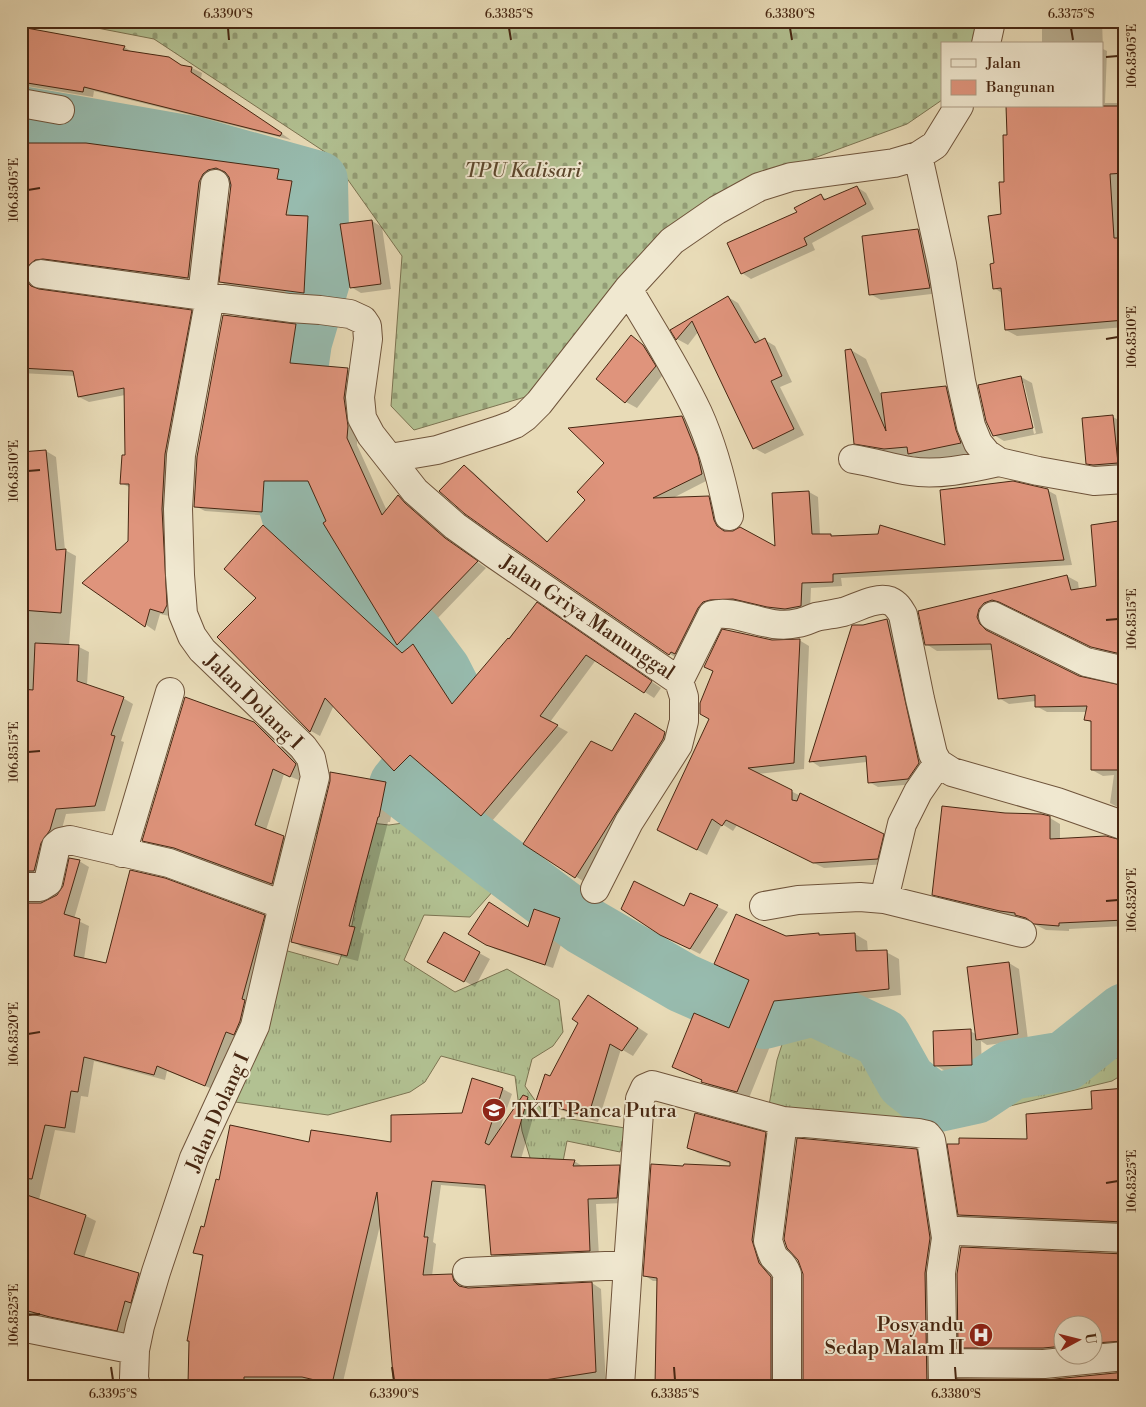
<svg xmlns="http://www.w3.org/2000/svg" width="1146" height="1407" viewBox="0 0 1146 1407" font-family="'Libre Bodoni',serif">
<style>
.grass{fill:url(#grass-tufts);stroke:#7c7452}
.cemetery{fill:url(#cemetery-stones);stroke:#7c7452}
.shadow{fill:#0003;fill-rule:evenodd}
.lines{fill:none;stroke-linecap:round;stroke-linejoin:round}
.river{stroke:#97bbae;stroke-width:60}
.building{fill:#df947c;stroke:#472712}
.minor-casing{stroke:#6f543b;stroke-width:30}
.minor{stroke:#f0e8d0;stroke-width:28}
.ticks{fill:none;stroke:#472712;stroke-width:2}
.labels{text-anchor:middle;stroke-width:4;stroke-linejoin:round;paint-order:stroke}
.park-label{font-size:20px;font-style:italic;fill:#5c462c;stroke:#f0e8d0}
.street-label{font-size:20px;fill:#472712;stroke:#f0e8d0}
.poi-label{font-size:20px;fill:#472712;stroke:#f0e8d0;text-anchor:start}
.neatline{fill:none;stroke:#472712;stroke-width:2}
.ticks-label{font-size:12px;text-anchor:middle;fill:#472712}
</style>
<defs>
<pattern id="grass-tufts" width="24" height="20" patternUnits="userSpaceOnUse" patternTransform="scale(1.25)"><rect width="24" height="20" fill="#b2c192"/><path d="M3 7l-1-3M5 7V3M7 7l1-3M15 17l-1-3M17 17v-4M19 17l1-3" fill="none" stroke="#939d76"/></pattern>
<pattern id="cemetery-stones" width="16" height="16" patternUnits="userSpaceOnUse" patternTransform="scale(1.25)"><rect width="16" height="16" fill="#b2c192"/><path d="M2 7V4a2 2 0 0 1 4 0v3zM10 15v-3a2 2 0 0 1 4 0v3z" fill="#939d76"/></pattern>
</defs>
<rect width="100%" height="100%" fill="#e8dbb7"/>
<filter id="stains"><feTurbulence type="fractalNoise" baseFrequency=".004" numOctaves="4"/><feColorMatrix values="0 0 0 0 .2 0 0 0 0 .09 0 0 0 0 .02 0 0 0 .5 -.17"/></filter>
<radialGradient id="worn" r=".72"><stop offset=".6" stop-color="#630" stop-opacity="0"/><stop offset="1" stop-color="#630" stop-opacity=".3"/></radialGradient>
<!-- grass -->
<path class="grass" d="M315,812L335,819L389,825L425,820L502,881L470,917L424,915L404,960L455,992L507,969L559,1000L563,1032L553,1046L532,1059L525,1086L548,1119L565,1118L625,1128L620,1152L567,1141L560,1177L534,1171L522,1131L515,1076L441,1056L425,1082L410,1092L328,1115L228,1101L266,945L338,965L352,925L365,857L303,827Z
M806,1019L830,1022L859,1032L883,1048L903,1081L921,1102L933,1111L1006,1087L1024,1072L1066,1066L1092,1055L1113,1032L1125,1024V1073L1112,1081L1010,1106L956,1122L915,1130L768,1111L777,1060L787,1029Z"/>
<!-- cemetery -->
<path class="cemetery" d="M61,21H978L976,44H942V100L907,124L757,179L644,255L542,392L414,430L391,406L402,256L331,156L154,39Z"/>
<!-- shadow -->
<path class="shadow" d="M1042,21H1102L1103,49L1107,51L1105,103H1125V327L1017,336L1006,330L1002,293L994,288L1005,183L1102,106V44H1042Z
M21,27L124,47L134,53L192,68L202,73L201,78L291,140L94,91L93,97L21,85Z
M21,145L279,170L288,176L287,181L301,188L296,217H307L317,223L314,298L231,288L221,282L232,185L230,177L228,173L219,175L198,283L35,278L36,287L39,291L191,311L201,317L174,617L160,614L155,631L84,582L130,542L131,488L121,483L126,457L125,395L89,402L79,397L75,376L21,373Z
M857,187L866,193L874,209L812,243L815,250L751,279L742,273L798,213L821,196L828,200Z
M372,221L382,227L391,289L361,293L351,287Z
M918,231L929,237L940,293L881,300L870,294Z
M728,297L738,303L761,342L765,340L775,346L792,382L780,387L804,435L765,454L754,448L698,332L688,345L677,339L672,330Z
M295,325L305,331L300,365L348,370L357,375V445L387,511L399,497L408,502L414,510L454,545L486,568L412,645L423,651L456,702L537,604L661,688L654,698L596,660L550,722L568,732L492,821L482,815L420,762L405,776L395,770L334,705L320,736L311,731L218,637L258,598L263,527L273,533L404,653L408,650L398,644L325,523L328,522L311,486H273L271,516L205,511L195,506Z
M631,337L654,353L665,372L637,408L626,402L598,379Z
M851,350L866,359L881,395L946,387L961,396L976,452L925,463L914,456L901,458L871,452L855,443Z
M1021,377L1032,383L1043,433L1004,441L994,435ZM1022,383H1024L1036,433L1034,434Z
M682,417L691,422L710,479L671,499L708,497L717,502L722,525L726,532L776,548L773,494L809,492L818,497L820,535L946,547L1047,490L1056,495L1072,565L841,578L842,586L811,588L810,611H777L743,603L678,659L670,654L464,466L473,472L548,542L587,500Z
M1113,417L1124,423L1125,468L1098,469L1087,463L1083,419Z
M46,451L56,457L65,550L76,556L69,646L79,647L89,652L87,685L123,698L133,704L121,741L124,742L105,811L66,814L60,836L44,876L21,881V547Z
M1125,522V658L1103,652L1012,607L1004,606L995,608L987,624L990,632L1082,678L1125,687V811L1110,803L1114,775L1103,776L1092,770V723L1085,719L1087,712H1047L1036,706V701L1009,704L999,698L993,650L937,651L926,644L920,612L1067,576L1078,582L1079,590L1098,587ZM982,604H986L976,615L974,613Z
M887,620L897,626L928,767L917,784L878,787L869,782L867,762L820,767L811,761L863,626Z
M799,640L809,646L804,769L756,774L893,841L888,864L824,868L737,825L733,831L722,824L707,855L669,835L772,641Z
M635,715L675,739L586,883L525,843L612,752Z
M254,723L265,730L306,770L301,781L284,774L266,830L294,843L283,889L186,854L154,846L143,840Z
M385,783L396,789L390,822H388L360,932L364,934L358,961L302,947L292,941Z
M1050,818L1060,824V839L1125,842V926L1069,929V931L1046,930L1022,918L1011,917L944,900L933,894Z
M79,861L89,867L74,919L89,926L84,959L107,964L264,916L274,922L252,1005L215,1090L167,1071L165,1080L94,1061L88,1097L81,1096L75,1133L55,1130L39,1200L86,1216L96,1221L84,1258L139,1274L149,1280L127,1335L61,1322L34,1315L32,1317L21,1315V904H40L49,901L62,891Z
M691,894L728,912L700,954L672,940Z
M535,910L568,924L553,968L495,949L486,944L528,928Z
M445,934L490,959L475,987L429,961Z
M818,934L822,936L855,934L867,941L868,952H886L899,959L901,995L786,1007L749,1098L715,1089L703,1081L673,1066L730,1029L750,981L716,964L785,937Z
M1009,963L1019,969L1028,1040L987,1045L981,1041L982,1071H945L935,1065L970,1031L976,1034Z
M599,1002L648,1034L633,1056L621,1049L598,1122L548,1106L538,1100Z
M503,1089L512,1094L499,1131L523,1096L537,1104L521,1159L574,1161L584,1167L619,1166L628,1171L626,1203L596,1204L599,1256L502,1260L493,1255L487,1189L441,1185L433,1242L436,1244L432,1276H452L461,1281L463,1288L468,1289L592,1283L601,1289L606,1386H395L381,1221L342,1386H194L190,1383L203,1257L195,1252L205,1228L220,1181L310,1143H393L463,1115Z
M1125,1089V1227L970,1220L960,1215L1029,1141L1094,1110Z
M765,1134L775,1139L780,1283V1386H656L658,1281H653L644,1275L731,1167V1164L698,1153L689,1148Z
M916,1150L926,1156L940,1244L937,1386H805Z
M1125,1291V1346L1094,1349V1324H1064V1352H969L959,1347Z"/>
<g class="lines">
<!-- river -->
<path class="river" d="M21,116L192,146L318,181L320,281L302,342L286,453L284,491L296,530L414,635L441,671L460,708L399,785L496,860L583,925L683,983L764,1019L814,1006L882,1038L906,1081L934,1103L975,1094L1011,1070L1065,1061L1125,1013"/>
</g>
<!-- building -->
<path class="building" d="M21,27L125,46L123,50L169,57L181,65L192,67L191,72L282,133L280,136L84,87L83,92L21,82Z
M1006,106H1125V173L1110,174L1114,238H1125V320L1005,330L1001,288L993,289L990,264L994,263L988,216L1001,214L999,182H1004L1003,135H1007Z
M21,143H86L279,169L277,179L292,181L286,215L308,216L304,293L219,282L231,185L229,177L225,172L216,168L208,170L203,174L199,182L188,278L43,259L35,260L27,267L23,194H21Z
M857,186L866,204L804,238L807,245L741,274L727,243L797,212L794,208L821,194L824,200Z
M372,220L381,284L350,288L340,224Z
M918,229L930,288L869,295L862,236Z
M21,279L26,280L31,286L39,289L192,310L165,454L162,509L167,605L163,613L150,609L145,627L82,583L128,541L129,484H120L122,455H125L124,388L78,397L73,371L21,368Z
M728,296L755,343L765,338L782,376L771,381L794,429L753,449L692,321L676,340L670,330Z
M223,315L296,324L290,363L348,368L344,398L348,426L347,438L382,515L398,495L405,503L445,538L478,561L397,645L323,523L326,521L308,481H264L262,512L194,507L197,457Z
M631,335L643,345L656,366L625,403L596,379Z
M851,349L886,431L881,393L946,386L956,430L961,443L908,454L907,447L884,449L854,444L845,350Z
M1021,376L1033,428L993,436L986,421L978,385Z
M1113,415L1118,463L1093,465L1086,464L1082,418Z
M682,416L698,456L702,474L653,498L709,496L714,520L717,526L724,531H733L740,527L775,546L772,493L809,491L812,534H831V536L878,534L880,525L945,545L940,490L1013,481L1048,489L1064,560L833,574V582L802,583L801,606L785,609L767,607L733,599L710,600L703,602L698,608L675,654L671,652L669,655L503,541L465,514L439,491L464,465L547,542L585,500L577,492L604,463L568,428Z
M46,450L56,550L66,549L61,613L21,610V452Z
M1125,520V655L1091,647L999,602L992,600L984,603L979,609L977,617L980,624L986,630L1079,676L1125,686V770H1091V721L1084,720L1087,706L1035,707V695L998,699L991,644L925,645L918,611L1067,575L1071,590L1096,586L1091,525Z
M263,525L402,653L413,644L452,704L508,638L509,639L537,602L652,681L644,693L586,655L540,716L558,725L481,816L410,755L394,771L325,698L310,732L217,637L256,598L224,569Z
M887,619L919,763L908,779L868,783L866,756L809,762L852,625H863Z
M722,629L772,640L800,639L794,763L748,768L792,790V800L797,801L800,793L884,834L878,859L813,863L726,820L722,826L712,819L697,850L657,830L709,719L700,714V703L713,671L704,667Z
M35,643L79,645L77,681L124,697L111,735L115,736L95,806L56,809L50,830L41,843L34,871H21V689L33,690Z
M185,697L254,722L296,764L290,777L273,769L255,825L284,836L272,884L174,848L142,841Z
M635,713L665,732L663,739L575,878L523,844L591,741L612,751Z
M330,772L386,782L379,817H378L349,926L355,927L347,956L291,942L330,781Z
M942,806L1005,813L1041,814L1050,816V839L1106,836L1125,841V920L1059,923V926L1034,924L1026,918L1015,915V913L1000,911L932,895Z
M69,858L80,860L64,914L80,919L74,956L106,963L130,870L165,878L265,915L242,999L245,1000L240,1021L234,1035L226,1032L205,1086L157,1066L154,1075L84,1057L78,1092L71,1091L65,1128L45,1125L32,1179L21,1178V903H41L57,895L63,886Z
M634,881L684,906L690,893L718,905L690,949L660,935L621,909Z
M489,902L528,927L534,909L560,918L545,965L486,945L468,934Z
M736,914L786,936L819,933V935L855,933L856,951L887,950L889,989L774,1001L737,1092L701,1082L702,1080L672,1067L694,1013L729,1028L749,980L714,964Z
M444,932L480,952L464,982L427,962Z
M1009,962L1018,1034L976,1040L967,967Z
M588,995L638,1028L622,1051L610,1044L588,1117L536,1101L545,1074L550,1076L578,1023L572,1019Z
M971,1029L972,1065L934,1066L933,1031Z
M472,1078L503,1088L485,1143L489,1145L523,1095L528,1097L511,1157L575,1160L573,1166L620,1165L617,1198L588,1199L590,1251L491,1255L485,1185L432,1181L424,1237H428L423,1275L452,1274L454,1281L459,1286L468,1288L592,1282L596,1372L506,1386H394L377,1192L332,1384L302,1377H244V1384H188L189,1341H187L203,1255L193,1253L201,1226L204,1227L216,1179L219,1180L230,1125L309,1142L311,1130L391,1142V1115L462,1113Z
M1125,1088V1222L958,1215L947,1144H959V1138L1027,1139L1026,1114L1092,1109L1091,1091Z
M695,1113L766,1132L752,1240L759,1263L771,1277V1386H655L657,1278L643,1276L651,1164L683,1166L684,1164L730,1166V1162L687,1148Z
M797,1138L917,1149L930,1238L925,1273L927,1386H803V1274L798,1260L787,1248L784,1239Z
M21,1193L86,1215L74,1254L139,1273L131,1303L125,1301L117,1331L50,1317L21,1309Z
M961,1247L1125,1254V1341L1094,1343V1324H1064V1346L1043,1348H958L957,1274Z
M1125,1372V1386H959L958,1379L1045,1380Z"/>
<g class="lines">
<!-- minor casing -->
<g class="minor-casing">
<path id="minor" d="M986,44L991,21
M21,103L60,110
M918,156L942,264L961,381L971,426L978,443L987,454L999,462L1038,471L1094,481L1125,479
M41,274L210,297
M628,289C652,330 678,370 698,413C713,446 722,481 729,516
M202,296L215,184
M390,458L437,450L499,430L515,424L525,417L539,403L628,289L672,241L717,210L759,187L791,177L894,163L918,156L935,145L959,106
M853,459C872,462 892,468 910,471C938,476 972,468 999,462
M993,616L1086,662L1125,671
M679,681L712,615C738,608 766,631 798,623C804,622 810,619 816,617C825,615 834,614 843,612C857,608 876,596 890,601C897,604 900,610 903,615L920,699L933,754L938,763L952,772L1057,802L1125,826
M122,853L170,692
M21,887H40L48,882L56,846L61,842L70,840L169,863L283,905
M595,889L629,822L678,745L684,721V697L679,681
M884,899L902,824L918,792L938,763
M764,906L798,900L860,897L884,899L1022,933
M783,1121L768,1241C770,1246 771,1252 774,1257C780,1264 783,1263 787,1274V1386
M628,1265L640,1099L645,1088L652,1085L783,1121L918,1133L927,1135L931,1140L946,1238
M467,1272L628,1265L620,1386
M21,1327L135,1350
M943,1363L1044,1364L1125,1356
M136,1386L134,1378L135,1350L140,1326L156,1272L194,1158L255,1026L283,905L315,777L311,758L303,747L202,650L192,636L183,614L180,575L178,509L181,455L210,297L290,308L320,310L350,314L363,320L367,326L368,339L360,397L362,418L371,435L415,491L455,526L494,554L679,681
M943,1386L941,1273L946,1238L950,1234L958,1231L1125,1238"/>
</g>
<!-- minor -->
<use href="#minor" class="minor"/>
</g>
<!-- ticks -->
<path class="ticks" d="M228,28L229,40M509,28L511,40M790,28L792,40M1071,28L1073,40M1106,57L1118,56M28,190L40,188M1106,339L1118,337M28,471L40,470M1106,620L1118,619M28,752L40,751M1106,901L1118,900M28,1034L40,1032M1106,1183L1118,1181M28,1315L40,1314M111,1367L113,1380M392,1367L394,1380M674,1367L675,1380M955,1367L956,1380"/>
<!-- icons -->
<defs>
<g id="school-disc" transform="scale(1.25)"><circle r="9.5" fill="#8f2418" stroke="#f0e8d0"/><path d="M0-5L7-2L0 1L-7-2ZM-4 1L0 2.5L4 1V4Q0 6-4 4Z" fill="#fff"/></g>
<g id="hospital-disc" transform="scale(1.25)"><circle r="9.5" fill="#8f2418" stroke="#f0e8d0"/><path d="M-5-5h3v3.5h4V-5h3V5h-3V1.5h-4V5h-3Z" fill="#fff"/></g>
</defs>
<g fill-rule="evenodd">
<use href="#school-disc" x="494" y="1110"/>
<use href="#hospital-disc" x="981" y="1335"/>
</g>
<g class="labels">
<!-- park labels -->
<g class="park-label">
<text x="523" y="177">TPU Kalisari</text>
</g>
<!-- street labels -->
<g class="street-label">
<text transform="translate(588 617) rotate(34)" y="7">Jalan Griya Manunggal</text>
<text transform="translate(254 701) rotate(44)" y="7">Jalan Dolang I</text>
<text transform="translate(217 1112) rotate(-66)" y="7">Jalan Dolang I</text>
</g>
<!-- poi labels -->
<g class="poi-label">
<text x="512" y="1117">TKIT Panca Putra</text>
<text x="964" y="1331" text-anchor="end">Posyandu<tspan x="964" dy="23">Sedap Malam II</tspan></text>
</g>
</g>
<!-- margin -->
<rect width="1146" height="1407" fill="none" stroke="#e8dbb7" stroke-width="55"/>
<!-- legend -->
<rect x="941" y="42" width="162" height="65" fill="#f0e8d0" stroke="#ac9b84"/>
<rect x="951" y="59" width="25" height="8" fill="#f0e8d0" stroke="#ac9b84"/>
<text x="986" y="68" font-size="15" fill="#472712">Jalan</text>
<rect x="951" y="80" width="25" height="15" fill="#df947c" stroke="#ac9b84"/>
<text x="986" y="92" font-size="15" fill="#472712">Bangunan</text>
<!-- north arrow -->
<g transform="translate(1078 1340) rotate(83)"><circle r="24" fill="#f0e8d0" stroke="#ac9b84"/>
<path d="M0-4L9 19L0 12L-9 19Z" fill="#8f2418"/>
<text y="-8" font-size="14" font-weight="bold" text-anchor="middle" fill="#472712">U</text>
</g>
<rect x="28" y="28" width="1090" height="1352" class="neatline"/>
<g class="ticks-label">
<text x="228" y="18">6.3390°S</text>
<text x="509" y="18">6.3385°S</text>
<text x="790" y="18">6.3380°S</text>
<text x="1071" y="18">6.3375°S</text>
<text transform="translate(1132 56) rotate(-90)" y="4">106.8505°E</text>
<text transform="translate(14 190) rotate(-90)" y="4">106.8505°E</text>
<text transform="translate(1132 337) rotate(-90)" y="4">106.8510°E</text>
<text transform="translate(14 471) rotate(-90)" y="4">106.8510°E</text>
<text transform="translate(1132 619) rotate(-90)" y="4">106.8515°E</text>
<text transform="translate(14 752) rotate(-90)" y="4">106.8515°E</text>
<text transform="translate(1132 900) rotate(-90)" y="4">106.8520°E</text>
<text transform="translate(14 1034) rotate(-90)" y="4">106.8520°E</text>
<text transform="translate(1132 1181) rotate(-90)" y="4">106.8525°E</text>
<text transform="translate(14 1315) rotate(-90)" y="4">106.8525°E</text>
<text x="113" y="1398">6.3395°S</text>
<text x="394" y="1398">6.3390°S</text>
<text x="675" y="1398">6.3385°S</text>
<text x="956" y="1398">6.3380°S</text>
</g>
<rect width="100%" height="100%" filter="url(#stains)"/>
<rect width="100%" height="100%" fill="url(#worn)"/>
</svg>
